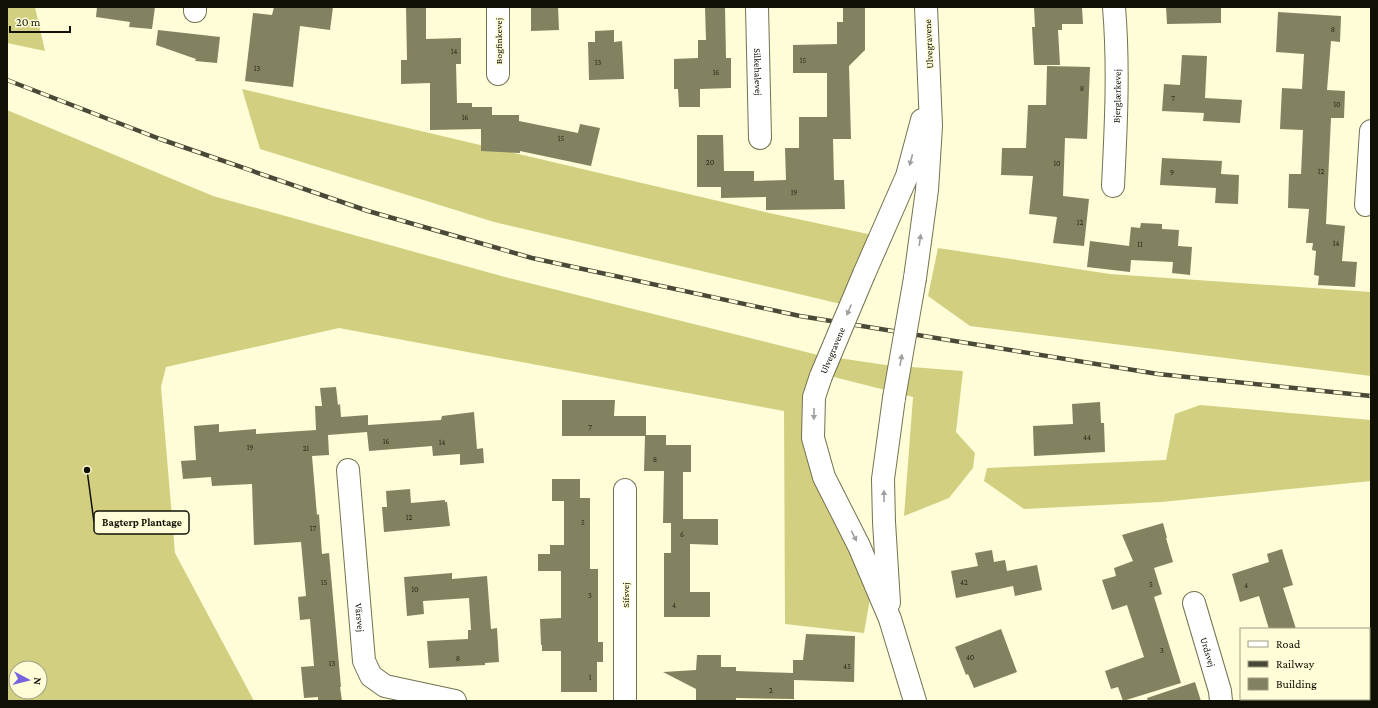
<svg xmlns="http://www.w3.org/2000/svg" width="1378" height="708" viewBox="0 0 1378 708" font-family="'Crimson Pro',serif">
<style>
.forest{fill:#d2d080;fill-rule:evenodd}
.building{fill:#828160}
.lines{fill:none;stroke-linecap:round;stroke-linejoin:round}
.minor-casing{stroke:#727151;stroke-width:24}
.minor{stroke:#fff;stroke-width:22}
.rail-casing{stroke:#4a4938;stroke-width:4.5}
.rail{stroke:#fefdd8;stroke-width:3;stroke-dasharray:9;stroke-linecap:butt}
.minor-bridge-casing{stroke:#727151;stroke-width:24;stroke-linecap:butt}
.minor-bridge{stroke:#fff;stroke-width:22}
.oneway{fill:#a09f9b}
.labels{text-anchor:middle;stroke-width:3;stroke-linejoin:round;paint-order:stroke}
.number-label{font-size:8px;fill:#2d2c1c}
.street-label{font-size:10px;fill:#111005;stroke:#fefdd8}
.leader{fill:none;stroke:#111005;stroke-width:1.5}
.callout-dot{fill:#111005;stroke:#fefdd8;stroke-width:1.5}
.callout{fill:#fefdd8;stroke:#111005;stroke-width:1.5}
.callout-label{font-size:11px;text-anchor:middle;font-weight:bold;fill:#111005}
</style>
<rect width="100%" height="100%" fill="#fefdd8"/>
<!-- forest -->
<path class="forest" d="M7,7H35L45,51L7,43Z
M242,89L769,213L873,235L841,304L494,222L260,149Z
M7,110L213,196L505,277L818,355L886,365L963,371L956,432L975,453L973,468L949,498L904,516L913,397L814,372L804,407L871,593L864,633L785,624L784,411L339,328L166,367L161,387L175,553L254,701H7ZM16,668H40V692H16Z
M938,248L1110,274L1371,292V376L970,326L928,296Z
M1200,405L1371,420V481L1161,502L1024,509L984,481L987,468L1166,460L1175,414Z"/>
<!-- building -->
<path class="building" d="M97,7H155L152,29L129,27L130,22L96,17Z
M274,7H333L330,30L300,26L293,87L245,81L253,13L272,15Z
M406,7H426V39L461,38V64H456L457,103H472V107H492V115H519V121L578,133L580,124L600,128L591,166L520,151V153L481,151V129L430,130V83L401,84V60H407Z
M531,7H558L559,30L531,31Z
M705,7H725L726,58H731V88L700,89V107H679L678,89H674V59L698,58V40H706Z
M843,7H865V50L849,66L851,139H833L834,180H844L845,209L766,210V197L721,198V187H697V135H723L724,171H754V181L786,180L785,148H799V117H827V73H793V45L837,44V22H843Z
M1034,7H1082L1083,24H1062V30H1058L1060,65H1034L1032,27H1035Z
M1166,7H1221V23L1167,24Z
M1278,12L1341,16L1340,42L1331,41L1327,90L1345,91L1344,118H1331L1326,224L1345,226L1342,261L1357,262L1355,287L1318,285L1319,276L1314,275L1316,251L1312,250L1313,243H1306L1309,209L1288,208L1289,174H1301L1303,130L1280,129L1282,88L1302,89L1304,54L1276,52Z
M158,30L220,37L217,63L195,61L196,59L156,45Z
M614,30V42L622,41L624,79L589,80L588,42H595V31Z
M1182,55L1207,56L1205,98L1242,100L1240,123L1203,121L1204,113L1162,111L1164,84L1180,85Z
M1047,66L1090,67L1087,139L1065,138L1063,196L1089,199L1084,246L1053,243L1057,217L1029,214L1033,176L1001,175L1002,148H1026L1028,105H1046Z
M1162,158L1222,161L1221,174L1239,175L1238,204L1215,203L1216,188L1160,185Z
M1141,223L1162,224V229L1179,230L1178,246L1192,247L1190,275L1172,273L1173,262L1131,260L1130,272L1087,267L1090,241L1129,246L1131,227L1140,228Z
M336,387L338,405L340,404L341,417L368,415V425L441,420L442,416L474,412L477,449L483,448L484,463L460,465V454L433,456L432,446L369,451L367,432L328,435L329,455L312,456L317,515L319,514L322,554L329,553L341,687H340L342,701H318V697L304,698L301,667L314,666L310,619L300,620L298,597L306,596L301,542L254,545L252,484L212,486L211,477L183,479L181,461L196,460L194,426L219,424V432L256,429V434L316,430L315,406H322L320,388Z
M562,400H615L614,416H646V435H666V445H691V472H683V519H718V545L690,544V592H710V617H664V553H671V523H663L664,471H644L645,436H562Z
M1100,402L1101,423H1104L1105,452L1034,456L1033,426L1073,424L1072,404Z
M552,479H580V498H590V569H598V642H603V662H597V692H561V651H542V645H541L540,619L561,618V571H538V554H550V545H564V501H552Z
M410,489L411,503L445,500V502H447L450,526L384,532L382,507H387L386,491Z
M1163,523L1167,538H1166L1173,562L1154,568L1162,594L1154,597L1181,683L1123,701L1118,687L1111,689L1105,671L1144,657L1127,605L1112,610L1102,580L1116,576L1114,568L1133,561L1122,535Z
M1282,549L1293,585L1283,588L1296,629H1269L1259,596L1240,602L1232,574L1269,562L1267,554Z
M992,550L994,562L1005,560L1007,571L1037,565L1042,590L1015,596L1013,586L956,598L951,571L978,566L975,553Z
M452,573V579L487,576L491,629L497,628L499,662L485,663V665L429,668L427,641L468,639V630H471L469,598L423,601L424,614L407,616L404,577Z
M1001,629L1017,672L974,688L968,674L966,675L955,647Z
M806,634L855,636L854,682L794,680V699L736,698V701H696V689L663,672L696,670L697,655H721V667H736V671L793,673V660H803Z
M1195,682L1201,701H1148L1147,698Z"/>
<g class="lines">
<!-- minor casing -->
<g class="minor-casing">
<g id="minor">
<path d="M498,7V74"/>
<path id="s1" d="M757,7L760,138"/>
<path d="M195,11V7"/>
<path id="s2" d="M1113,186C1116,126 1119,67 1114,7"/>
<path d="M1366,205L1371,131"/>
<path d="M864,274L907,176L922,120"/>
<path d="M915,278L927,190L931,126L926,7"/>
<path d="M821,376L814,397L813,438L824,477L859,546L890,619L915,701"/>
<path id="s3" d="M348,470L364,661L371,676L385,686L455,701"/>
<path d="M625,490V701"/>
<path d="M889,603L884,522L883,479L894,398"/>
<path id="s4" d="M1194,603L1220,691L1221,701"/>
</g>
</g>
<!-- minor -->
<use href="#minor" class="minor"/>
<!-- rail casing -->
<g class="rail-casing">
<path id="rail" d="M7,80L160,139L368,211L532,258L800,316L1158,374L1371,396"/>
</g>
<!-- rail -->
<use href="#rail" class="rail"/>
<!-- minor-bridge casing -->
<g class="minor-bridge-casing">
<g id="minor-bridge">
<path id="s5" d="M821,376L864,274"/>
<path d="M894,398L915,278"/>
</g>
</g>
<!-- minor-bridge -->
<use href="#minor-bridge" class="minor-bridge"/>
</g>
<!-- one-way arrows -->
<defs><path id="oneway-solid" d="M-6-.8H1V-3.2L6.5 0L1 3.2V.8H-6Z"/></defs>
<g class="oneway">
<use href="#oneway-solid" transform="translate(911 160) rotate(105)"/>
<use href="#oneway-solid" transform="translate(920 240) rotate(-82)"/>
<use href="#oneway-solid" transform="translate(849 310) rotate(113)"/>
<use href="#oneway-solid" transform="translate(901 360) rotate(-80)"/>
<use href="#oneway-solid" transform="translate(814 414) rotate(91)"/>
<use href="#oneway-solid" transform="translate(884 496) rotate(-91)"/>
<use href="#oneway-solid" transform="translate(854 536) rotate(63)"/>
</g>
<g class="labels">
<!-- number labels -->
<g class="number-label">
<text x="1333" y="32">8</text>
<text x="454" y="54">14</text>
<text x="803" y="63">15</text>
<text x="598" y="65">13</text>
<text x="257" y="71">13</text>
<text x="716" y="75">16</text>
<text x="1082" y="91">8</text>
<text x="1173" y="101">7</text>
<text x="1337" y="107">10</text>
<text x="465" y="120">16</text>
<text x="561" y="141">15</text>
<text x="710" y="165">20</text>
<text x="1057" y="166">10</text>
<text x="1321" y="174">12</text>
<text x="1172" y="175">9</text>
<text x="794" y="195">19</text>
<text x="1080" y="225">12</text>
<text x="1336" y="246">14</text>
<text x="1140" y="247">11</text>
<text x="590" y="430">7</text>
<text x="1087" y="440">44</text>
<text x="386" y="444">16</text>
<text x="442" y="445">14</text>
<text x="250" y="450">19</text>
<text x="306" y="451">21</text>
<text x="655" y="462">8</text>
<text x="409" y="520">12</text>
<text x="583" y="525">5</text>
<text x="313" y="531">17</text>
<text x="682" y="537">6</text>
<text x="324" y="585">15</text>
<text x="964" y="585">42</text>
<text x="1151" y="587">5</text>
<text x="1246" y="588">4</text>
<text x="415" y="592">10</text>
<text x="590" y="598">3</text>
<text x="674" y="608">4</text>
<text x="1162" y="653">3</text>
<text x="970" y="660">40</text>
<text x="458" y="661">8</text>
<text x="332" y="666">13</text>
<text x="847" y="669">45</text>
<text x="590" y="680">1</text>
<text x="771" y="693">2</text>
</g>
<!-- street labels -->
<g class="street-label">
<text transform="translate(498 41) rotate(-90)" y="4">Bogfinkevej</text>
<text transform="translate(928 44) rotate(-93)" y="4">Ulvegravene</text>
<text dy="4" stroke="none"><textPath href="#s1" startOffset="65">Silkehalevej</textPath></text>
<text dy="4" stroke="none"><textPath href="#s2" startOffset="90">Bjerglærkevej</textPath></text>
<text dy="4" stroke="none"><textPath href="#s5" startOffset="28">Ulvegravene</textPath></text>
<text transform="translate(625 595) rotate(-90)" y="4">Sifsvej</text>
<text dy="4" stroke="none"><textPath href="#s3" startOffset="148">Vårsvej</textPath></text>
<text dy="4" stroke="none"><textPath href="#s4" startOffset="51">Urdsvej</textPath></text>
</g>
</g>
<!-- callouts -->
<path class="leader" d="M87 470L94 522"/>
<circle class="callout-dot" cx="87" cy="470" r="4"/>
<rect class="callout" x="94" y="511" width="95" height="23" rx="4"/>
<g class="callout-label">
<text x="142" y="526">Bagterp Plantage</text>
</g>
<!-- border -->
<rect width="1378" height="708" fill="none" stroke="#111005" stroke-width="16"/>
<!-- legend -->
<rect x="1240" y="628" width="130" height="72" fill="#fefdd8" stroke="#9f9e84"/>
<rect x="1248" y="641" width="20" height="6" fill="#ffffff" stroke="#9f9e84"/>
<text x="1276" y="648" font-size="12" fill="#111005">Road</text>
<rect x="1248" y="661" width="20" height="6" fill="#4a4938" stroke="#9f9e84"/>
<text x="1276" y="668" font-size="12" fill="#111005">Railway</text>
<rect x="1248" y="678" width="20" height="12" fill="#828160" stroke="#9f9e84"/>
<text x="1276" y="688" font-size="12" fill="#111005">Building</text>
<!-- north arrow -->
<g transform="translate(28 680) rotate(97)"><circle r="19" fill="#fefdd8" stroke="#9f9e84"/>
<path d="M0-3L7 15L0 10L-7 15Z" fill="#7762dd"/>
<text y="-6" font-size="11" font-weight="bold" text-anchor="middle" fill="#111005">N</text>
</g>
<!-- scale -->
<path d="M10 26v6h60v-6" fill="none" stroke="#111005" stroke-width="2"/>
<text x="16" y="26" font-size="12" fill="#111005" stroke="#fefdd8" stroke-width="3" paint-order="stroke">20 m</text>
</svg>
